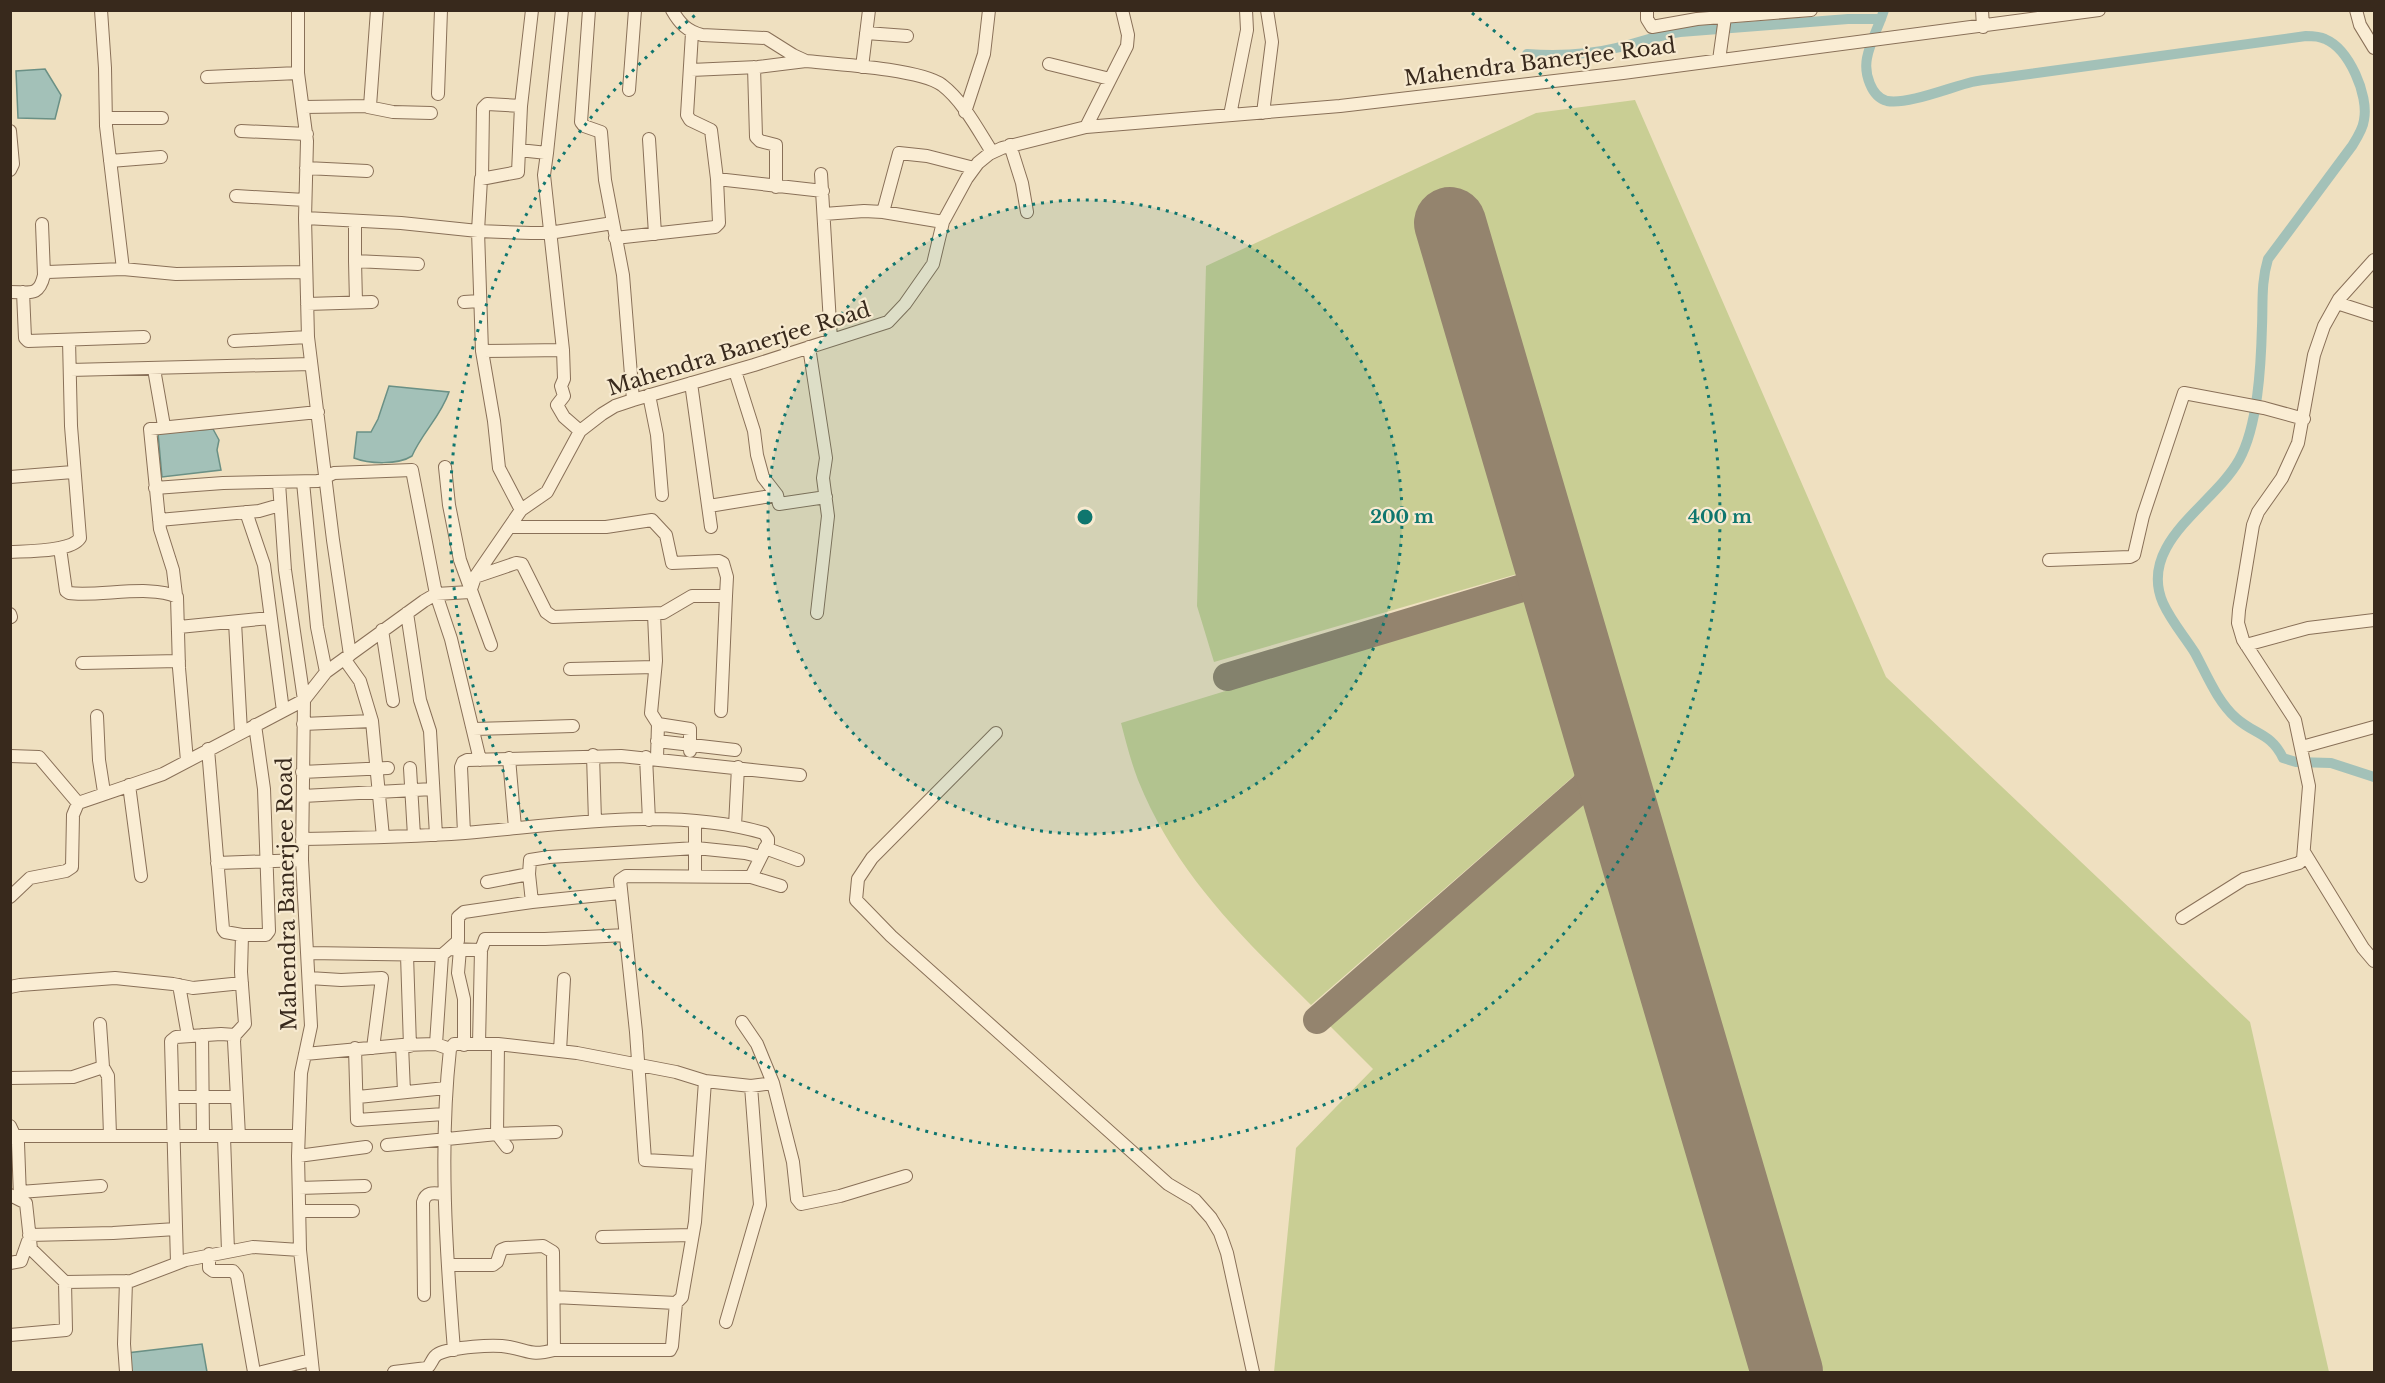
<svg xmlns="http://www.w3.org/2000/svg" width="2385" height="1383" viewBox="0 0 2385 1383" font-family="'Libre Baskerville',serif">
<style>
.green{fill:#c9ce94}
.water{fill:#a3c1b8;stroke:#6a9085;stroke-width:1.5}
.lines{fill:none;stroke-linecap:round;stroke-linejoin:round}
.canal{stroke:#a3c1b8;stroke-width:10}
.taxiway{stroke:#94846e;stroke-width:28}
.runway{stroke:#94846e;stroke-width:72}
.minor-casing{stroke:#897058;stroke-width:14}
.minor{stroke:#faedd4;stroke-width:12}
.ring{fill:none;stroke:#0f766e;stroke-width:3;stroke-dasharray:3 6}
.labels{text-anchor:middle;stroke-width:4.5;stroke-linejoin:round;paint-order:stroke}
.street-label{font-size:21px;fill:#38291c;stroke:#f7ead0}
.centre{fill:#0f766e;stroke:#f7ead0;stroke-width:3}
.ring-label{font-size:18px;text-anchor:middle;font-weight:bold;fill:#0f766e;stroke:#f7ead0;stroke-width:4.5;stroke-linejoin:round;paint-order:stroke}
</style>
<rect width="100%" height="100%" fill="#efe0c0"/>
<!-- green -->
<path class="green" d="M1635,100L1886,677L2250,1022L2329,1372H1809L1465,217L1422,230L1524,572L1214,662L1197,606L1206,266L1536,113Z
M1533,597L1583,768L1311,1005C1241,936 1176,874 1138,780C1131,762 1126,742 1121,723Z
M1591,797L1761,1372H1274L1296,1148L1373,1069L1327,1023Z"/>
<!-- water -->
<path class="water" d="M45,69L61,95L55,119L18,118L16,71Z
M389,386L449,392C441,416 422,433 412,456C398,465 369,464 354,458L357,432H371L378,419Z
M213,429L219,440L217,450L221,470L162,477L158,433Z
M202,1344L207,1372H130L127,1353Z"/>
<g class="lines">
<!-- canal -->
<path class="canal" d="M1884,10C1879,26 1870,42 1867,58C1864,73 1871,97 1887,101C1907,105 1951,87 1972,82C1981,80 1991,79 2000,78L2306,36C2312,36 2319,36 2325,39C2349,49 2369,95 2364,120C2363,129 2357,138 2352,146L2268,259C2261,282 2263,303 2262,326C2261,365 2258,426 2239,460C2214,505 2137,543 2163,603C2171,621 2185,637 2195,653C2207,675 2217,701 2236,718C2255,735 2271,733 2283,758L2296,762L2331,763L2374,777
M1527,54C1557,56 1587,55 1616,48C1638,43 1658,35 1680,32L1848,19H1881"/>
<!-- taxiway -->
<path class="taxiway" d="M1227,677L1555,578
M1583,787C1596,773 1600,761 1603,742
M1317,1020L1583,787L1589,785L1618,791"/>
<!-- runway -->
<path class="runway" d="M1450,223L1787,1372"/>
<!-- minor casing -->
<g class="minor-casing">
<path id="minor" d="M101,10L105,68L106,126L123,269
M298,10V73L307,141L305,218L308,337L333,540L350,655
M589,10L581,122L584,126L601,132L605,180L623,275L633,400
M672,10C680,24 687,31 702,35L766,38L793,55L806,61C836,64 920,69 942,85C963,101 978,130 992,152
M1647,10V19L1652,27L1697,19L1811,10
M1982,10L1983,27
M2356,10L2360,25L2374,48
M866,33L907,36
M1719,60L1726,10
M1049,64L1110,79
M754,67L756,137L760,141L776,145V187
M862,67L869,10
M691,70L758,67L806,61
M207,77L298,73
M629,90L635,10
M438,94L441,10
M304,107L370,106L377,10
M368,107L393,112L431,113
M965,112L984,54L989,10
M1263,113L1272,42L1267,10
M1230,115L1247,30L1246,10
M106,118H162
M1086,127L1127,46L1128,35L1122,10
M10,131L13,164L10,170
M241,131L307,134
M649,139L655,234
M1010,145L1022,183L1027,212
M519,150L547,153L562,10
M110,161L161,157
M306,168L367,171
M821,174L831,340
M482,178L483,108L487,104L521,106
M717,179L823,191
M236,196L305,200
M883,212L899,153L927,156L974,168
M824,214L864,211L883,212L943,222
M305,218L401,223L478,231L531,233H549L613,223
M355,221V261
M42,224L44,275
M615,238L715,227L719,223L717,179L711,130L690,120L687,115L692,33
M10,292C30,292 39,297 44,275L48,272L123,269L176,274L305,272
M23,292L25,338L28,341L144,337
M356,302L355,261L418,264
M464,302L480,301
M2337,303L2374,315
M307,304L372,302
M234,341L308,337
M809,347L826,458L823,478L828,516L817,613
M563,350L564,379L561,386L564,396L557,405L564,417L580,431
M482,351L563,350L544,175L547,153
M154,369L164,426
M70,370L311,364
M735,371L754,431L757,455L763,477L777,495L779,504L826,497
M691,383L711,527
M649,395L657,435L662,495
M445,467L449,505L460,560L491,645
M10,477L73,472
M303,482L317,627L326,672
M279,483L285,570L304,700L302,860L311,1026L301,1073L298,1156L300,1250L313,1372
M155,488L223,483L318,481L334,473L412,470L436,594L451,639L480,760
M709,506L777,495
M521,510L499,468L494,421L482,351L478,231L481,179L518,172L521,106L532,10
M246,512L264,565L283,711
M159,520L259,511L280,505
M60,548L66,591L69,593C98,597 152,584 177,597L179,668L187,761
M10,552C27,551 71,552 80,538L71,426L69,340
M2049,560L2130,557L2134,555L2143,516L2184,393L2264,408L2304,419
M475,577L516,563L522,564L546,612L553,617L663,613L692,596H726L727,577L723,563L719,561L672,563L666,535L652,520L606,527H510
M176,595L173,570L160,529L150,429L318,412
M407,613L420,700L430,731L436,835
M10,614L11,617
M654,614L656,661L651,713L658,724L657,758
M235,622L241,732
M179,627L270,618
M382,630L393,701
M2246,645L2308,628L2374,620
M345,660L360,681L372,721L383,837
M82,663L179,661
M570,669L655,667
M721,711L726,596
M97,716L99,760L104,792
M303,724L372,721
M658,724L690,729V751
M473,729L573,726
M996,733L872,858L858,879L856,900L891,936L1168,1184L1195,1200L1211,1218L1220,1233L1227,1253L1253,1372
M657,741L735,750
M2302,747L2374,727
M208,749L223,929L225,932L242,935L241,972L245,1024L235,1035L234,1041L239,1136
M593,755L595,821
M10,756L39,757L78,803
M646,757L649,820
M509,758L515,828
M410,768L414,836
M302,772L388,768
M129,785L141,876
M303,796L433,789
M695,821V875
M735,826L738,767
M464,833L461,767L463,762L467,760L621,756L800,775
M302,839C356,838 411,837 465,833C562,825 670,806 764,833L768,839V843L751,877
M765,848L798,860
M2304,852L2363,948L2374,961
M217,863L302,860
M529,874L532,902
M487,882L529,874L530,860L549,857L696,848L745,853L761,857
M10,897L30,878L66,871L72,867L73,815L78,803L163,774L304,700L326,672L424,601L436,594L470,592L475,577L521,510L547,492L580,431L602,414L615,406L633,400L754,365L888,322L905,304L933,264L943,222L967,178L978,163L989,154L1002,148L1086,127L1340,106L1623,73L2099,10
M2182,918L2244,879L2299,863L2303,859L2309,786L2295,720L2243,640L2238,623L2239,610L2253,525L2258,512L2282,478L2298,443L2314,355L2324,326L2339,299L2374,260
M242,935H266L269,931L264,789L255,725
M449,949L458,941V917L464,912L532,902L620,893
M460,949L458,973L464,999V1045
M308,953L442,955L449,949L481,950
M407,955L410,1046
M309,978L341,980L382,978L373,1048
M179,985L188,1036
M10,987L20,985L115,978L173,984L193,988L242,983
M742,1022L757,1044L773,1083
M100,1024L103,1067
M202,1035L203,1136
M436,1044L442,955
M479,1044L481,950L485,939H545L626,935
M498,1044L497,1134L507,1147
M402,1045L404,1092
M355,1048L357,1120L444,1114
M450,1049C439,1149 446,1250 454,1350
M560,1051L564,979
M305,1054L402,1045L436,1044L450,1049L454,1044H498L577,1053L676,1072L705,1081L695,1222L682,1297L676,1303L672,1346L670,1350H554C531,1356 530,1351 509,1347C494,1344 452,1347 438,1354C432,1357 432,1364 427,1368L394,1372
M10,1078L73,1077L103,1067L108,1076L110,1135
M705,1081L751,1086L773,1083L793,1162L797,1199L801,1204L840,1196L906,1176
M173,1097H237
M358,1097L446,1088
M10,1126L18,1143L20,1197
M16,1136H298
M224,1137L228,1251
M387,1145L497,1134L556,1132
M298,1156L366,1147
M699,1163L645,1160L636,1032L620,880L626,876L751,877L781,886
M299,1188L365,1186
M20,1192L101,1186
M10,1195L26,1203L31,1249L65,1282L131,1281L186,1260L253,1247L300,1250
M301,1211H353
M29,1235L113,1233L176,1229
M602,1237L692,1235
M209,1254V1268L213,1271H233L237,1276L254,1372
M10,1263L21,1261L28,1241
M177,1263L171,1041L176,1037L221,1034L235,1035
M449,1265H493L497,1262L501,1250L506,1248L543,1246L553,1252L554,1350
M126,1281L124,1344L126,1372
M424,1295L423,1202C426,1191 434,1193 444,1194
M554,1297L676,1303
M726,1322L760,1205L751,1086
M10,1335L66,1330L65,1282
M262,1372L311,1360"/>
</g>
<!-- minor -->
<use href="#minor" class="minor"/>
</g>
<!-- distance rings -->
<circle cx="1085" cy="517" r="317" fill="#0f766e" fill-opacity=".12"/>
<g class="ring">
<circle cx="1085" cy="517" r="317"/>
<path d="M1472 13A635 635 0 1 1 698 13"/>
</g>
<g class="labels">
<!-- street labels -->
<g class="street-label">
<text transform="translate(1540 62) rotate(-7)" y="7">Mahendra Banerjee Road</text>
<text transform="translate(739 349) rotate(-17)" y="7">Mahendra Banerjee Road</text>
<text transform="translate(287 894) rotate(-91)" y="7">Mahendra Banerjee Road</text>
</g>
</g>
<circle cx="1085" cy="517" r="9" class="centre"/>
<g class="ring-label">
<text x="1402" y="523">200 m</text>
<text x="1720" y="523">400 m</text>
</g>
<!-- border -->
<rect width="2385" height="1383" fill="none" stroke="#38291c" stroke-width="24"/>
</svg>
